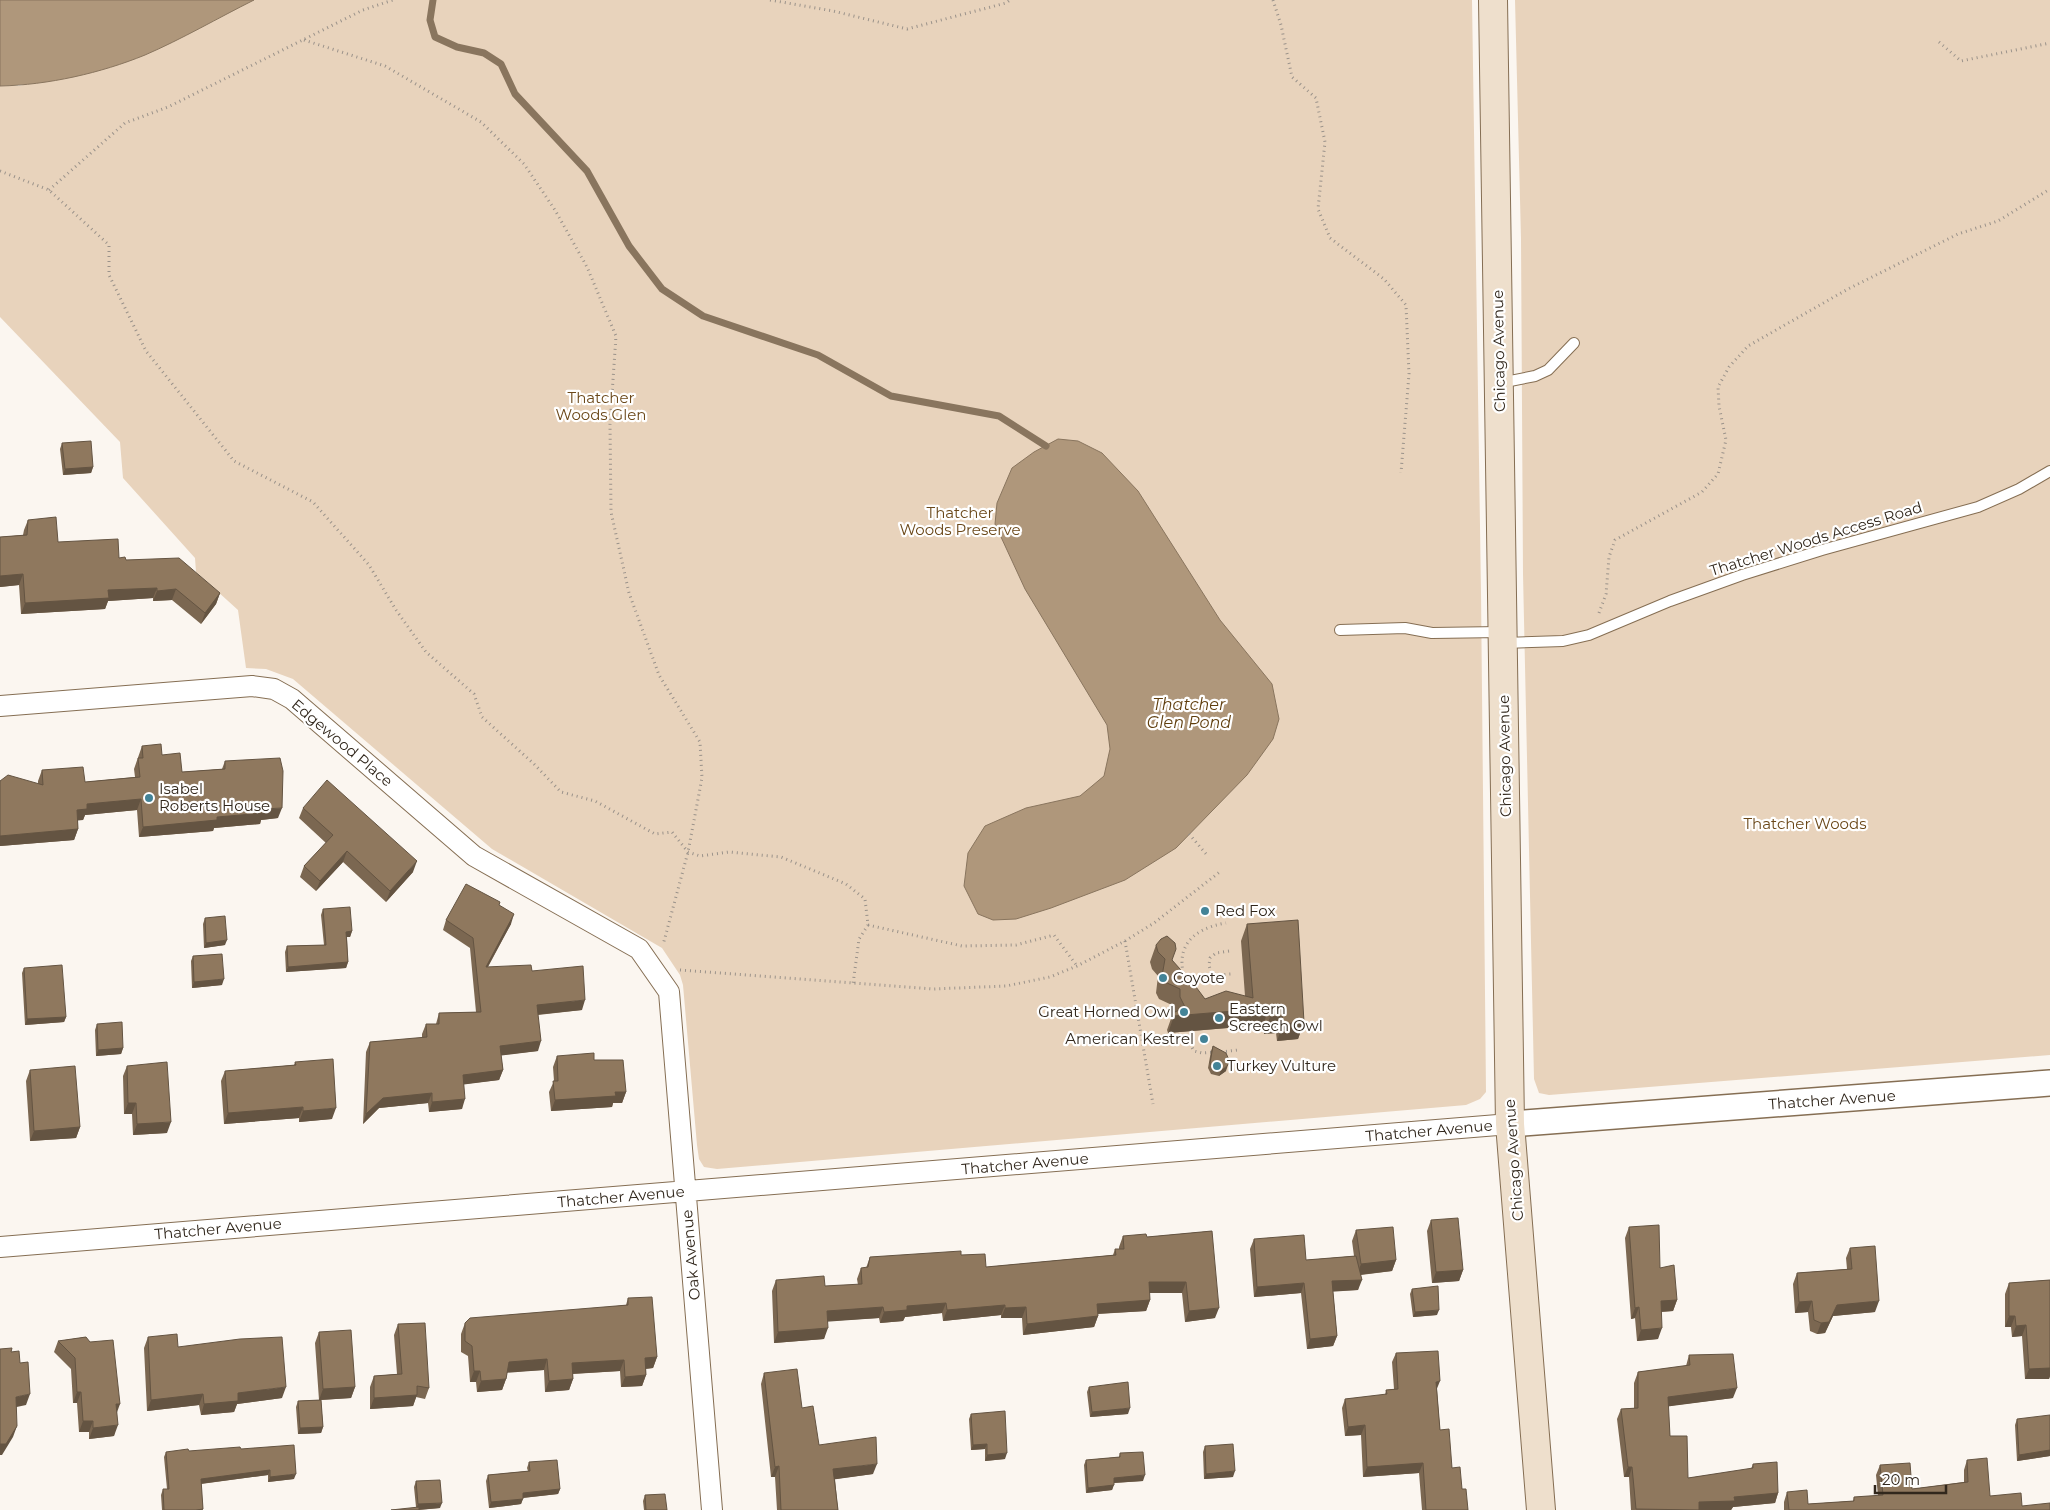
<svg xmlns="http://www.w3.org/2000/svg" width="2050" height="1510" viewBox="0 0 2050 1510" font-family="Montserrat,sans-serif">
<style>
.green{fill:#e8d3bc}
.water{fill:#af977b;stroke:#89755e}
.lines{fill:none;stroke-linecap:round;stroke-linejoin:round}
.stream{stroke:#89755e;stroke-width:7}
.service-casing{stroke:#856e53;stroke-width:12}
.minor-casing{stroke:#856e53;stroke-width:22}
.tertiary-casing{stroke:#856e53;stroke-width:28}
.secondary-casing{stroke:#856e53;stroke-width:30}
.path{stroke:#9a928a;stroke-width:3;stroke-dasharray:1 4;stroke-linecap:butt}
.service{stroke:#fff;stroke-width:10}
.minor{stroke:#fff;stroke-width:20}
.tertiary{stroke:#fff;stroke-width:25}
.secondary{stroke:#eedfcc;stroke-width:28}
.wall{fill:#7b6751}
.shaded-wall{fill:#645442}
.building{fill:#8f785e;stroke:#645442}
.poi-dot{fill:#438397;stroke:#fff;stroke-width:2}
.labels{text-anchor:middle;stroke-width:4.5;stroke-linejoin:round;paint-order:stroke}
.street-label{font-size:15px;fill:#31271c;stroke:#fff}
.park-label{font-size:15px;fill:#6b4819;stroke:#fff}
.poi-label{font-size:15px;fill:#31271c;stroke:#fff;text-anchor:start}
.water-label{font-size:16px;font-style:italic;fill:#603e0d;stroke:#fff}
</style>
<rect width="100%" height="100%" fill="#fbf6f0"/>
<!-- green -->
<path class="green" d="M254,0H1472L1481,592L1486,1092L1480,1099L1466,1105L717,1169L704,1167L699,1159L697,1145L683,985L680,975L662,948L492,849L293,679L266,669L246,668L238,610L196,572L195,558L123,478L120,442L0,317V86H19L144,55Z
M1515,0H2050V1055L1549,1095L1539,1093L1534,1079L1523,574L1521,239Z"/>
<!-- water -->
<path class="water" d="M0,0H254C218,18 182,39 145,55C101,73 48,85 0,86Z
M1058,439L1078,441L1102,453L1138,491L1220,620L1272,684L1279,719L1273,739L1247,775L1176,848L1125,880L1051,908L1016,919L993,920L978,914L964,886L968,853L985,826L1026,808L1080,796L1104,776L1110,749L1107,725L1025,589L995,524L997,503L1012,468L1034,452Z"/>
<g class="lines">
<!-- stream -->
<path class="stream" d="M433,0L430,20L435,37L457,47L484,53L501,64L515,94L587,171L629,246L662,289L703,316L818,355L891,396L999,416L1046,446"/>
<!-- service casing -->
<g class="service-casing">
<path id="service" d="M1500,383L1535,376L1548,370L1574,343
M1340,630L1405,628L1432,633L1501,632
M1504,643L1563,641L1589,635L1670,601L1742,575L1822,550L1978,507L2019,489L2050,471"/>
</g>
<!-- minor casing -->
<g class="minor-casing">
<path id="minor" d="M0,706L252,686L274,689L292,699L474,856L639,949L669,992L712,1510
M0,1247L1510,1124"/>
</g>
<!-- tertiary casing -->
<g class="tertiary-casing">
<path id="tertiary" d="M1510,1124L2050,1083"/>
</g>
<!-- secondary casing -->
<g class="secondary-casing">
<path id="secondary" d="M1493,0L1510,1124L1541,1510"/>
</g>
<!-- path -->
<path class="path" d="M770,0L833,11L907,29L1006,3L1010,0
M1273,0L1281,25L1292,77L1316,98L1325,142L1318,209L1330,238L1384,279L1406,305L1409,374L1401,473
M304,40L385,66L481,122L524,164L555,210L587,267L616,336L610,424L611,512L629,593L659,675L700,742L702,778L688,852L663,945
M1939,42L1961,61L2050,43
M0,171L49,190L109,245V275L146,351L234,461L313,502L369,565L396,610L426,652L474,694L482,717L534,764L561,792L595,801L655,834L672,832L688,852L700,856L729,852L781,857L846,884L865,899L868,925L859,939L853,984
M49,190L125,123L168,107L363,10L393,0
M1599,613L1606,594L1609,557L1615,540L1702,492L1718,474L1726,440L1719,406L1718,387L1729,367L1748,346L1848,289L1958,234L1998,221L2050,189
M1189,834L1207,855
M868,925L962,946L1016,945L1054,935L1077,966
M1125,941L1153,1104
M1229,951L1216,953L1210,958L1209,965L1211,973L1217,975L1231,974
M680,970L933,989L1006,986L1050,977L1077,966L1125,941L1154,923L1221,871
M1188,987C1172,951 1189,929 1226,923
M1192,1029L1189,1042L1194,1051L1202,1053L1214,1052
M1221,1052L1238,1050"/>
<!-- service -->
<use href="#service" class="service"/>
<!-- minor -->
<use href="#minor" class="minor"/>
<!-- tertiary -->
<use href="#tertiary" class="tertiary"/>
<!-- secondary -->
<use href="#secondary" class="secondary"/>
</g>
<!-- wall -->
<path class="wall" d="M62,443L93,467L91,473L63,475L60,449Z
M28,520L58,542L119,558L220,593L216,604L201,624L172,600L153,601V598L108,601L105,609L21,614L19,585L0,587V537L23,535L24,530Z
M142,746L162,755L182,772L222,769L225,761L278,818L261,820L260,824L214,828L213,831L139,837L137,810L85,815L83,820H78V829L74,840L0,846V781L38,784V781L42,770L85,782L135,777L134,769Z
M303,808L413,872L386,902L343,862L316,891L300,877L304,866L326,843L299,818Z
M499,905L511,924L488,967L532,971L582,1010L538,1015V1051L501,1055L503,1070L499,1080L464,1084L462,1109L429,1112L428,1103L379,1108L363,1124L366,1052L370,1042L422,1038V1034L426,1024H436L439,1013L476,1012L470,948L443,930L446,920Z
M323,909L352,931L350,937H347L348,962L346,968L286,972L285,952L287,946L324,945L321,915Z
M205,918L225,945L204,948L203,924Z
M1247,924L1304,1022L1298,1039L1277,1041L1276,1033L1264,1034L1263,1025L1168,1033L1167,1030L1173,1013L1174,1012V1006L1159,999L1156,993L1158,976L1152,969L1150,962L1156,945L1172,960L1185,983L1205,999L1245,996L1241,941Z
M193,956L222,985L192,988L191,961Z
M24,968L66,1017L64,1022L25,1025L22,973Z
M97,1024L123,1048L121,1054L96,1056L95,1030Z
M1213,1046L1226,1071L1219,1076L1211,1074L1208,1068L1211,1051Z
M557,1056L594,1060L626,1092L622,1103H613L612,1107L551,1111L549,1092L554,1081L553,1067Z
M295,1062L332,1119L299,1122V1118L224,1124L221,1081L225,1071L294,1065Z
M127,1066L167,1133L133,1135L132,1114H124L123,1076Z
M30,1070L80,1127L76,1138L30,1141L26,1081Z
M1431,1220L1463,1270L1459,1281L1432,1283L1427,1231Z
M1629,1227L1660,1268L1677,1300L1673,1311L1661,1312L1658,1339L1637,1341L1635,1318L1631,1319L1625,1238Z
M1356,1230L1396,1260L1392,1271L1361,1275L1358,1290L1333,1291L1337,1336L1333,1346L1307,1349L1301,1293L1254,1297L1250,1249L1254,1239L1306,1260L1354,1256L1352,1241Z
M1212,1231L1215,1318L1185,1322L1182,1293H1149L1150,1300L1146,1311L1098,1314V1316L1094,1327L1023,1335L1022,1318H1001V1315L943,1321L942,1313L905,1317L903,1321L880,1323L879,1318L828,1321L824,1339L774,1343L772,1291L776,1280L825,1286L858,1285L857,1279L861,1268H866L870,1257L961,1255L986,1267L1113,1255L1115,1249H1119V1247L1123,1236L1147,1237Z
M1850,1248L1875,1312L1833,1316L1825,1333L1817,1334L1810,1331L1808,1312L1795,1313L1793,1284L1797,1273L1847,1269L1846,1258Z
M2050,1280V1376L2049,1379H2025L2022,1336L2012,1337L2011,1327H2005V1294L2009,1283Z
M1412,1289L1437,1315L1413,1317L1410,1294Z
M628,1298L657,1357L653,1368L646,1369V1375L642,1386L621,1387L620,1371L573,1374V1379L569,1390L545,1392L544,1370L507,1372L506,1379L502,1390L477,1392L476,1382H470L468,1356L461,1352V1334L465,1323L626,1305Z
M398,1324L429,1388L425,1399L416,1397L413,1406L370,1409V1387L374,1376L397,1374L394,1335Z
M319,1332L355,1387L351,1398L321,1400L323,1427L321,1433L298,1434L296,1407L298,1401L319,1400L315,1343Z
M86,1337L117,1414L114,1436L89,1439V1432H79L77,1403H73L71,1369L54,1352L58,1341Z
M148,1337L178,1347L282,1398L237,1404L234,1412L201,1415L199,1405L147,1411L144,1348Z
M1396,1353L1437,1390L1440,1430L1452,1468L1462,1489L1468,1510H1422L1419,1473L1363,1477L1361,1435L1345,1436L1342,1408L1345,1399L1385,1395L1386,1390L1394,1389L1392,1362Z
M1689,1355L1733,1398L1668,1406L1670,1436L1688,1478L1751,1469L1753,1464L1778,1493L1775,1503L1733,1507L1731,1510H1631L1629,1477H1624L1617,1419L1621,1409L1634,1408V1383L1638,1372L1686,1366Z
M764,1373L802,1408L819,1445L873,1474L835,1479L838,1510H777L775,1477H771L761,1384Z
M1089,1387L1128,1414L1090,1417L1087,1392Z
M971,1414L1005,1459L985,1461V1449L971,1450L969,1419Z
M2017,1419L2050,1421V1456L2017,1461L2015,1425Z
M1205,1446L1233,1477L1204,1479L1203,1452Z
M241,1449L294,1479L268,1482V1475L201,1484L203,1510H162L161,1495L163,1489H167L164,1457L166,1452Z
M1120,1453L1143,1481L1114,1483L1112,1490L1086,1493L1084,1465L1086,1460L1119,1457Z
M1967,1460L1990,1496L2022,1506L2050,1510H1784V1502L1787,1492L1808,1504L1853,1501L1854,1497L1878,1496L1876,1475L1880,1465L1912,1489L1964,1482V1470Z
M529,1462L560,1489L558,1494L523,1498L521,1504L489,1508L486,1481L488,1475L528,1471L527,1468Z
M416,1481L440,1508L419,1510L416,1507L414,1487Z
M645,1495L667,1510H644L643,1501Z"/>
<!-- shaded-wall -->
<path class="shaded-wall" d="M93,467L91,473L63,475L65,469Z
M23,574L19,585L0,587V576Z
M157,588L153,598L108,601L105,609L21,614L25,603L108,590Z
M176,589L172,600L153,601L157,591Z
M220,593L216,604L201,624L205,613Z
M141,799L137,810L85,815L83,820L73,821L77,810L87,804Z
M282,808L278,818L261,820L260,824L214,828L213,831L139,837L143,827L217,817L264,809Z
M78,829L74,840L0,846V836Z
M347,851L343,862L316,891L320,881Z
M417,861L413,872L386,902L390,891Z
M514,914L511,924L482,977L486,967Z
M352,931L350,937H344L346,932Z
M227,940L225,945L204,948L206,943Z
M348,962L346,968L286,972L288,967Z
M224,979L222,985L192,988L194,982Z
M585,1000L582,1010L533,1015L537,1005Z
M1269,1008L1263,1025L1168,1033L1174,1016Z
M1282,1016L1276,1033L1264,1034L1270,1017Z
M66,1017L64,1022L25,1025L27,1019Z
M1304,1022L1298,1039L1277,1041L1283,1024Z
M541,1041L538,1051L497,1056L500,1046Z
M123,1048L121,1054L96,1056L98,1050Z
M1228,1065L1226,1071L1219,1076L1221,1071Z
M503,1070L499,1080L460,1085L463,1075Z
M615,1092H626L622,1103H613L612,1107L551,1111L555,1100Z
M432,1093L428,1103L379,1108L363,1124L366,1114L383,1098Z
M465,1099L462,1109L429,1112L432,1102Z
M128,1103H136L132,1114H124Z
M303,1107L299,1118L224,1124L228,1113Z
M336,1108L332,1119L299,1122L303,1111Z
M171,1122L167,1133L133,1135L137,1124Z
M80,1127L76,1138L30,1141L34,1131Z
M1396,1260L1392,1271L1357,1275L1361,1264Z
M1463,1270L1459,1281L1432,1283L1436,1272Z
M1362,1280L1358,1290L1328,1292L1332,1281Z
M1149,1282H1186L1182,1293H1145Z
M1304,1283L1301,1293L1254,1297L1257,1287Z
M1150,1300L1146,1311L1093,1314L1097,1304Z
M1677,1300L1673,1311L1657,1312L1661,1301Z
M1812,1301L1808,1312L1795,1313L1799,1302Z
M1879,1301L1875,1312L1833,1316L1825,1333L1817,1334L1821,1323L1837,1305Z
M946,1303L942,1313L905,1317L903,1321L880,1323L884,1312L907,1306Z
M1005,1305L1001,1315L943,1321L947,1310Z
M883,1307L879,1318L823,1322L827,1311Z
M1026,1307L1022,1318H1001L1005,1308Z
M1639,1307L1635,1318L1631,1319L1635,1308Z
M1219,1308L1215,1318L1185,1322L1189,1311Z
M1439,1310L1437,1315L1413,1317L1415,1312Z
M1098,1316L1094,1327L1023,1335L1027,1324Z
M2009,1316H2015L2011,1327H2005Z
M2026,1325L2022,1336L2012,1337L2016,1326Z
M828,1328L824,1339L774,1343L778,1332Z
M1662,1328L1658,1339L1637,1341L1641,1330Z
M1337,1336L1333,1346L1307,1349L1310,1339Z
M657,1357L653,1368L641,1369L645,1358Z
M547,1359L544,1370L505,1373L509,1362Z
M624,1360L620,1371L568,1374L572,1363Z
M2050,1368V1376L2049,1379H2025L2029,1369Z
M474,1371H480L476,1382H470Z
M646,1375L642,1386L621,1387L625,1377Z
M506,1379L502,1390L477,1392L481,1381Z
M573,1379L569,1390L545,1392L549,1381Z
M1440,1381L1436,1391V1382Z
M286,1387L282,1398L237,1404L234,1412L201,1415L204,1404L238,1393Z
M355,1387L351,1398L319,1400L323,1389Z
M1737,1388L1733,1398L1664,1407L1668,1397Z
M77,1392H81L77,1403H73Z
M30,1394L26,1405L12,1408L16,1397Z
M203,1394L199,1405L147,1411L151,1400Z
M417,1395L413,1406L370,1409L374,1398Z
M116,1404H120L116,1415Z
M1130,1408L1128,1414L1090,1417L1092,1412Z
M83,1421H93L89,1432H79Z
M118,1425L114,1436L89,1439L93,1428Z
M1365,1425L1361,1435L1345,1436L1348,1427Z
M17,1426L13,1437L2,1455H0V1444Z
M323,1427L321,1433L298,1434L300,1428Z
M987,1444L985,1449L971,1450L973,1445Z
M2050,1450V1456L2017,1461L2019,1455Z
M1007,1453L1005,1459L985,1461L987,1455Z
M1423,1463L1419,1473L1363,1477L1367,1467Z
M877,1464L873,1474L830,1480L833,1469Z
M779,1466L775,1477H771L775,1467Z
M1628,1467H1632L1629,1477H1624Z
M270,1470L268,1475L199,1484L201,1479Z
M1235,1471L1233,1477L1204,1479L1206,1474Z
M296,1474L294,1479L268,1482L270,1477Z
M1145,1475L1143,1481L1112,1483L1114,1478Z
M1114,1485L1112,1490L1086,1493L1088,1488Z
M560,1489L558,1494L521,1498L523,1493Z
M1778,1493L1775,1503L1733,1507L1731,1510H1696L1699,1502L1734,1497Z
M523,1499L521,1504L489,1508L491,1502Z
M442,1503L440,1508L416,1510L418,1504Z"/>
<!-- building -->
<path class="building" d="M91,441L93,467L65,469L62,443Z
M56,517L58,542L118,539L119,558L125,557L126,560L179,558L220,593L205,613L176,589L157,591V588L108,590L109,598L25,603L23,574L0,576V537L27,535L28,520Z
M161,744L162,755L180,753L182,772L225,769V761L280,758L283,771L282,808L264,809V813L217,817V820L143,827L141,799L87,804V809L77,810L78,829L0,836V781L8,775L43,785L42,770L83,767L85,782L140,777L138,758H143L142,746Z
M327,780L417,861L390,891L347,851L320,881L304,866L333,835L303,808Z
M466,884L500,902L499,905L514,914L486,967L531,965L532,971L583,966L585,1000L537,1005L541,1041L500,1046L503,1070L463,1075L465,1099L432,1102V1093L383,1098L366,1114L370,1042L427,1037L426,1024H439V1013L481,1012L473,938L446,920Z
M350,907L352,931L346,932L348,962L288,967L287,946L326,945L323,909Z
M225,916L227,940L206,943L205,918Z
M1298,920L1304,1022L1283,1024L1282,1016L1270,1017L1269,1008L1174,1016L1173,1013L1185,1007L1180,997V989L1165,982L1162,976L1165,959L1158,952L1156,945L1161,939L1167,936L1175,943L1176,949L1172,960L1180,969L1185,983L1196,987L1205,999L1226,991L1253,998L1247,924Z
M222,954L224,979L194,982L193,956Z
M62,965L66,1017L27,1019L24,968Z
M122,1022L123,1048L98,1050L97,1024Z
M1213,1046L1226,1053L1229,1060L1228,1065L1221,1071L1213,1068L1210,1063Z
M594,1053V1060H623L626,1092H615L616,1096L555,1100L553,1081H558L557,1056Z
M333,1059L336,1108L303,1111V1107L228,1113L225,1071L296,1065L295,1062Z
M167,1062L171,1122L137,1124L136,1103H128L127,1066Z
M75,1066L80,1127L34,1131L30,1070Z
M1458,1218L1463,1270L1436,1272L1431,1220Z
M1659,1225L1660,1268L1674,1265L1677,1300L1661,1301L1662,1328L1641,1330L1639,1307L1635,1308L1629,1227Z
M1393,1227L1396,1260L1361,1264L1356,1230Z
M1212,1231L1219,1308L1189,1311L1186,1282H1149L1150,1300L1097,1304L1098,1316L1027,1324L1026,1307L1005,1308V1305L947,1310L946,1303L907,1306V1310L884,1312L883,1307L827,1311L828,1328L778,1332L776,1280L824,1276L825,1286L862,1284L861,1268L868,1267L870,1257L961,1251V1255L985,1254L986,1267L1116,1255L1115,1249H1124L1123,1236L1146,1234L1147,1237Z
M1304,1235L1306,1260L1356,1256L1362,1280L1332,1281L1337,1336L1310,1339L1304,1283L1257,1287L1254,1239Z
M1875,1246L1879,1301L1837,1305L1829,1322L1821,1323L1814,1320L1812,1301L1799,1302L1797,1273L1852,1269L1850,1248Z
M2050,1280V1368L2029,1369L2026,1325L2016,1326L2015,1316H2009V1283Z
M1438,1286L1439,1310L1415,1312L1412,1289Z
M652,1297L657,1357L645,1358L646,1375L625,1377L624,1360L572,1363L573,1379L549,1381L547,1359L509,1362L506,1379L481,1381L480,1371H474L472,1346L465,1341V1323L470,1318L628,1305V1298Z
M425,1323L429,1388L417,1386V1395L374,1398V1376L402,1374L398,1324Z
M351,1330L355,1387L323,1389L319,1332Z
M177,1334L178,1347L240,1339L282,1337L286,1387L238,1393V1401L204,1404L203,1394L151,1400L148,1337Z
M86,1337L90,1342L113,1340L120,1404H116L118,1425L93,1428V1421H83L81,1392H77L75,1358L58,1341Z
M12,1348L11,1352L19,1351L20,1363L28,1362L30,1394L16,1397L17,1426L6,1444H0V1349Z
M1438,1351L1440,1381L1436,1382L1440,1430L1449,1429L1452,1468L1460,1467L1462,1489H1466L1468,1510H1426L1423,1463L1367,1467L1365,1425L1348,1427L1345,1399L1387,1394L1386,1390L1398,1389L1396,1353Z
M1733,1354L1737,1388L1668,1397L1670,1436H1687L1688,1478L1753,1468V1464L1777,1462L1778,1493L1734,1497L1735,1501L1699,1502V1510L1636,1509L1632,1467H1628L1621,1409L1638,1408V1372L1690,1365L1689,1355Z
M797,1369L802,1408L813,1406L819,1445L876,1437L877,1464L833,1469L838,1510H781L779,1466L775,1467L764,1373Z
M1128,1382L1130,1408L1092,1412L1089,1387Z
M321,1400L323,1427L300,1428L298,1401Z
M1005,1411L1007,1453L987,1455V1444L973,1445L971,1414Z
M2050,1415V1450L2019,1455L2017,1419Z
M1233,1444L1235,1471L1206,1474L1205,1446Z
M294,1445L296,1474L270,1477V1470L201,1479L203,1509L196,1510H164L163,1489H169L166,1452L188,1449L189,1451L240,1447L241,1449Z
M1143,1452L1145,1475L1114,1478V1485L1088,1488L1086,1460L1120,1457V1453Z
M1987,1458L1990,1496L2021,1493L2022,1506L2050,1503V1510H1789L1787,1492L1807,1490L1808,1504L1854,1501V1497L1883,1495L1880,1465L1910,1463L1912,1489L1968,1482L1967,1460Z
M557,1460L560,1489L523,1493V1499L491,1502L488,1475L530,1471L529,1462Z
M440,1480L442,1503L418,1504L416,1481Z
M665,1494L667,1510H646L645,1495Z
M419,1507V1510H391Z"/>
<!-- markers -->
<g class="poi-dot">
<circle cx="149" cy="798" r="5"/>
<circle cx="1205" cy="911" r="5"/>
<circle cx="1163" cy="978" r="5"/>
<circle cx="1184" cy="1012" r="5"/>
<circle cx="1219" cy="1018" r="5"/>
<circle cx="1204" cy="1039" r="5"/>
<circle cx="1217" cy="1066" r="5"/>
</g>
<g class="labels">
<!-- street labels -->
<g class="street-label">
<text transform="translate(1499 351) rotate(-91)" y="5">Chicago Avenue</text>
<text transform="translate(1816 539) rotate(-17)" y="5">Thatcher Woods Access Road</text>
<text transform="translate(342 743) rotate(40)" y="5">Edgewood Place</text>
<text transform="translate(1505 756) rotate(-91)" y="5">Chicago Avenue</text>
<text transform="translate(1832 1100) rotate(-4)" y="5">Thatcher Avenue</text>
<text transform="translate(1429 1131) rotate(-5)" y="5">Thatcher Avenue</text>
<text transform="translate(1514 1160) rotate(-94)" y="5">Chicago Avenue</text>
<text transform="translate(1025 1164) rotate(-5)" y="5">Thatcher Avenue</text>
<text transform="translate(621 1197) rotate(-5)" y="5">Thatcher Avenue</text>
<text transform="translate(218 1229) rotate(-5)" y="5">Thatcher Avenue</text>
<text transform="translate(691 1255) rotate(-95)" y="5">Oak Avenue</text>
</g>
<!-- park labels -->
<g class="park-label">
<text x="601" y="403">Thatcher<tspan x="601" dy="17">Woods Glen</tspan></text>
<text x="960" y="518">Thatcher<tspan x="960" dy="17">Woods Preserve</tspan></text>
<text x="1805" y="829">Thatcher Woods</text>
</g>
<!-- poi labels -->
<g class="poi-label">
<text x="159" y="794">Isabel<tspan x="159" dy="17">Roberts House</tspan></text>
<text x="1215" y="916">Red Fox</text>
<text x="1173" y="983">Coyote</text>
<text x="1229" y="1014">Eastern<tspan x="1229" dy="17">Screech Owl</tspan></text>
<text x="1174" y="1017" text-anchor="end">Great Horned Owl</text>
<text x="1194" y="1044" text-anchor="end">American Kestrel</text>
<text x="1227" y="1071">Turkey Vulture</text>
</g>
<!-- water labels -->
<g class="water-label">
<text x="1189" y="710">Thatcher<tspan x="1189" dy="18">Glen Pond</tspan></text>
</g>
</g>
<!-- scale -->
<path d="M1875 1485v8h71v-8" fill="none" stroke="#31271c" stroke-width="2.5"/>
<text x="1882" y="1485" font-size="15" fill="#31271c" stroke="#ffffff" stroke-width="4" paint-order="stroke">20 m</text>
</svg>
